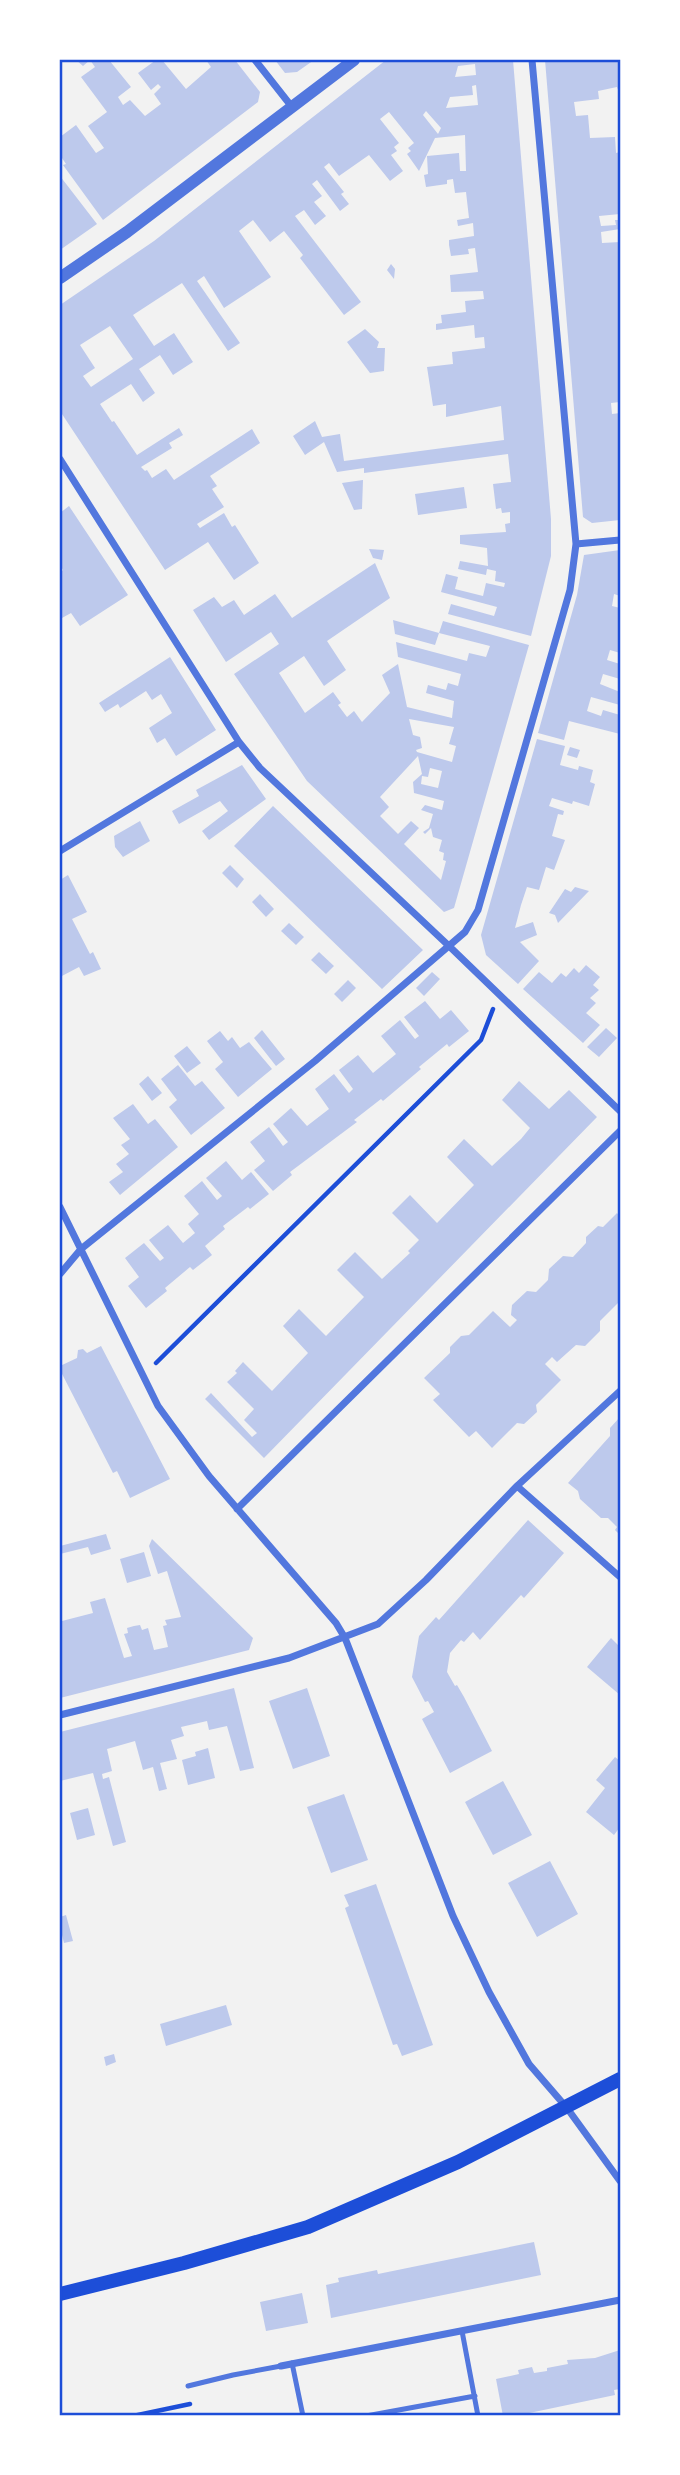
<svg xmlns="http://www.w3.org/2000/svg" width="680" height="2475" viewBox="0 0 680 2475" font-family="'Public Sans',sans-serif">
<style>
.building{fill:#bdc9ec;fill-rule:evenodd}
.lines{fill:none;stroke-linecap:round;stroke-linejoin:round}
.path{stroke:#1d4ed8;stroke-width:4.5}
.service{stroke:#5277de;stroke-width:5}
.minor{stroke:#5277de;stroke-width:7}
.tertiary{stroke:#5277de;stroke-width:12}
.secondary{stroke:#1d4ed8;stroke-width:14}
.neatline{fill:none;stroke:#1d4ed8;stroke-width:2.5}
</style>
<rect width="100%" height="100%" fill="#f2f2f2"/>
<!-- building -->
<path class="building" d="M76,60H109L131,87L118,97L123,105L130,100L145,116L161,104L154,94L161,87L158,84L151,90L138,73L156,60H162L186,89L211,67L206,60H235L260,92L258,102L103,220L63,165L66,164L60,155V137L76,125L96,153L104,148L88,126L107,112L81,77L95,67L90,60L83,66Z
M275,60H314L297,72L285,73Z
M386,60H513L551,519V556L531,636L448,614L451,604L494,616L497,607L441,592L446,574L458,577L455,589L483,596L486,583L504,587L505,583L495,581L496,571L487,569L486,575L458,569L460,561L488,566L487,548L460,544V535L506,532L505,524L510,523V512L502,513L501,508L496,509L493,484L511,482L508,454L364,473V468L337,472L324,442L305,455L293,436L315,421L322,437L340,434L344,461L504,440L501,406L446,417V404L433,406L427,367L453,364L452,352L485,348L484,337L475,338L474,325L436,330V324L442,323L441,315L466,312L465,301L484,299L483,291L451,292L450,275L478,272L475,248L468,249L469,254L451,256L449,245V240L474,236L473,223L458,226L457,220L469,218L466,192L455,193L453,179L447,180V184L426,187L424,175L428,174L427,156L459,153L460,171H466L465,135L435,138L419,171L407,154L411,151L408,148L414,143L389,112L380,119L399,143L394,147L397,151L391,155L403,171L390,181L369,155L339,176L329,163L324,167L344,192L341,194L349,204L340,211L317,180L312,184L322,196L314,202L326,216L315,225L304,210L295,216L361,302L344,315L300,258L303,255L284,231L270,242L253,220L239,231L271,277L224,308L204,276L197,281L240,343L228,351L182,283L133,315L154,346L174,333L193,362L173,375L160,355L139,369L155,393L143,402L131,384L100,404L112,422L114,421L137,455L179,428L183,435L169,443L172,448L141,467L145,471L147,470L152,478L166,469L174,480L252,429L260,443L210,476L217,486L212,489L224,507L197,524L200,528L224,513L232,527L235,525L259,563L234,580L208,542L165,570L60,411V305L154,241ZM475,64L476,75L455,77L458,66ZM476,85L478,105L446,108L450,97L473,95L472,86ZM426,111L441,128L438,134L423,115ZM110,326L133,359L91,387L83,376L95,368L80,345Z
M545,60H620V95L617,87L598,91L599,99L574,102L576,116L588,115L590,138L615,137L616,153L620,152V214L599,216L601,226L616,225L615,220H620V229L601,232L602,243L620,242V402L611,403L612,414L620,413V520L592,523L583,517Z
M60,176L97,224L60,250Z
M391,264L395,269L394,279L387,270Z
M365,329L379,342L377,348H385L384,371L370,373L347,342Z
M363,480L362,509L354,510L342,483Z
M464,487L467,508L418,515L415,494Z
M69,506L128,595L80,626L71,613L62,618L60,614V573L63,570L60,565V513Z
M369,549L384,550L382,560L373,558Z
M620,550V596L614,594L612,606L620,608V653L610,650L607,660L620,664V679L603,674L600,684L620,692V705L591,697L587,711L601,716L603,710L620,715V734L569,721L564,740L538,733L577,595L584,555Z
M375,563L390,598L327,641L346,670L324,686L304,656L279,673L305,713L333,692L341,703L338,705L347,717L354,711L362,722L390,693L382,675L398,664L407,707L452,718L454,701L426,693L428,685L446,690L448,683L458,686L461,674L398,657L396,642L467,661L469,653L486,657L490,646L439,633L443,621L529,645L454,908L444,912L307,781L234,674L279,644L271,632L226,662L193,610L214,597L222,607L234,600L244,615L275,594L292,618ZM409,719L454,727L449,744L456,746L452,762L417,752L416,750L422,748L420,737L413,735ZM418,756L422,774L413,782L414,793L444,801L442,810L425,805L421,810L433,814L429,828L423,832L425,834L431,828L433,837L442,840L439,851L444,853L443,860L446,861L441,880L404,844L419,828L411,821L398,834L380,816L389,807L380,797ZM430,768L442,771L438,788L421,784L422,776L428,777Z
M393,620L439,633L435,645L395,634Z
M170,657L216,730L176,756L165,738L157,743L149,728L172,713L161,694L152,700L146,691L120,708L118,704L105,712L99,703Z
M537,739L565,746L560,765L578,770L579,766L593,770L590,782L595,784L589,806L573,801L572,804L552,798L549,806L564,811L563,815L558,814L552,836L565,840L554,870L546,867L539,890L527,887L521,905L515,928L533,922L537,935L520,942L539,961L518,984L486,955L481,935Z
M570,747L580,750L577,758L567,755Z
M242,765L266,799L209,840L202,831L228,811L220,801L179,824L172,811L199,796L196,790Z
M273,806L423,950L382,989L234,846Z
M140,821L150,841L123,857L115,847L114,836Z
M230,865L244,879L237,888L222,873Z
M68,875L87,912L72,919L90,954L93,952L101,969L84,976L79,967L60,977V880Z
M575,887L589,891L558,923L555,915L549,913L565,889L571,892Z
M260,894L274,909L266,917L252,902Z
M289,923L304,937L296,945L281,931Z
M319,952L334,966L326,974L311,960Z
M586,965L600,977L593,985L599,990L590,998L596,1003L586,1013L600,1025L583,1043L523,989L539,972L552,983L561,973L566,977L574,968L579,973Z
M432,972L440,979L424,996L416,988Z
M348,980L356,988L342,1002L334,994Z
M425,1001L440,1019L451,1010L469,1031L449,1047L447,1044L419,1067L421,1069L383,1101L381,1099L354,1120L357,1122L290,1172L292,1175L273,1191L254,1170L265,1161L250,1142L269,1127L283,1146L288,1142L273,1124L291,1108L307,1126L329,1109L315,1089L334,1074L349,1093L353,1089L339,1070L358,1055L373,1073L396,1054L381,1036L400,1020L415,1039L419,1036L404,1017Z
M606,1028L617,1038L599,1057L587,1047Z
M262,1030L285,1059L276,1066L254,1038Z
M220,1031L228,1041L232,1037L240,1048L249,1042L272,1069L238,1097L215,1069L223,1062L207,1041Z
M187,1046L201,1063L187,1073L174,1056Z
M178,1065L195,1086L202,1081L225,1108L191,1135L169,1107L177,1100L161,1079Z
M148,1076L162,1093L152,1101L139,1084Z
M519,1081L549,1109L569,1090L597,1117L264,1458L205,1399L211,1393L252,1437L257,1433L244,1420L254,1409L227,1382L237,1373L235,1371L243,1362L272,1391L308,1353L283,1326L299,1309L326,1336L364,1297L337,1270L355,1252L382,1279L410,1253L408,1251L419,1240L392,1213L410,1195L437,1223L474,1185L447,1157L464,1139L492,1166L521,1139L530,1128L502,1100Z
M133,1104L148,1124L155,1119L178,1147L120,1195L109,1182L123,1172L116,1164L129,1154L121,1145L130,1139L113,1118Z
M226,1161L242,1180L251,1172L269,1194L250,1209L248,1207L223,1226L225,1229L205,1246L212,1255L193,1270L190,1267L165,1288L167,1291L146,1308L128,1286L139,1277L125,1258L144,1243L160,1261L164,1258L149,1240L168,1225L183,1243L195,1233L188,1224L199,1214L184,1196L202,1181L217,1200L222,1196L206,1178Z
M617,1213L620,1217V1301L600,1321V1331L585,1346L576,1345L557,1362L552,1357L545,1364L561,1380L536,1405L537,1412L524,1424L517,1423L492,1448L476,1431L469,1437L433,1400L440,1394L424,1378L450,1353V1347L461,1336L469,1335L493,1311L510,1327L517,1320L511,1315L512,1305L527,1291L536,1292L548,1280L549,1269L563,1256L573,1257L586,1243V1237L598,1226L603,1227Z
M101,1346L170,1479L130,1498L117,1471L113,1473L60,1370V1366L77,1358L78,1350L83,1349L87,1353Z
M620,1417V1535L615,1530L617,1527L608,1518H601L580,1499L578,1491L568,1483L610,1436V1428Z
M528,1520L564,1553L524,1598L521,1595L480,1640L473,1632L464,1642L461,1640L450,1653L447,1672L455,1686L457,1685L464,1697L492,1751L450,1773L422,1719L434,1712L428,1701L425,1702L412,1677L419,1636L436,1617L439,1620Z
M106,1534L111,1549L91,1555L88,1547L60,1554V1546Z
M152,1539L253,1638L249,1650L60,1698V1615L62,1621L93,1613L90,1602L105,1598L124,1658L132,1656L124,1634L128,1633L127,1628L134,1626L140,1625L142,1630L148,1628L154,1650L168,1647L163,1626L167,1625L165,1620L181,1617L167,1571L158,1574L149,1546Z
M144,1552L151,1576L127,1583L120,1559Z
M611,1638L620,1647V1695L587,1667Z
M234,1688L254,1768L240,1771L227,1726L209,1730L207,1721L181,1727L184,1736L171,1740L177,1759L160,1763L167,1789L159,1791L153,1767L143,1770L135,1741L107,1749L112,1771L102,1774L103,1779L109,1777L126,1842L113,1846L93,1773L60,1781V1732Z
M307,1688L330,1756L293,1769L269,1701Z
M208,1748L215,1778L188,1785L182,1760L196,1756L195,1752Z
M615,1757L620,1761V1827L614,1835L586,1812L605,1788L596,1780Z
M503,1781L532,1835L493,1855L465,1802Z
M344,1794L368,1860L331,1873L307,1807Z
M88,1808L95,1835L77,1840L70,1813Z
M550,1861L578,1914L537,1937L508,1883Z
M376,1884L433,2045L402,2056L397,2044L393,2045L345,1908L349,1906L344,1895Z
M66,1915L73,1941L64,1943L60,1927V1917Z
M226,2005L232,2025L166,2046L160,2024Z
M114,2054L116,2062L106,2066L104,2057Z
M534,2242L541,2275L331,2318L326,2285L339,2282L338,2278L377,2270L378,2274Z
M302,2293L308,2323L266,2331L260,2302Z
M620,2350V2389L614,2390L615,2395L515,2416H503L496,2379L519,2374L518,2370L532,2367L534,2373L547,2371V2368L568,2364L567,2360L595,2358Z"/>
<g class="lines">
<!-- path -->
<path class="path" d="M156,1363L481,1040L493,1009
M133,2416L190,2404"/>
<!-- service -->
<path class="service" d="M462,2331L478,2416
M292,2363L303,2416
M188,2386L233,2375L281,2366
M366,2416L475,2396"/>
<!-- minor -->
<path class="minor" d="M255,60L292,107
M60,459L239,742L260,768L449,946L620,1111
M576,544L620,540
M60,851L239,742
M60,1207L158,1406L209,1476L336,1623L345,1638L453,1916L489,1992L529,2064L567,2108L620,2181
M60,1274L81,1249L315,1061L465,932L478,910L570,590L576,544L532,60
M517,1486L620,1577
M237,1509L620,1131
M60,1715L289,1658L378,1624L426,1580L517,1486L620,1391
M281,2366L620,2300"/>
<!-- tertiary -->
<path class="tertiary" d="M60,278L127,232L354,60"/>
<!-- secondary -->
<path class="secondary" d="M60,2294L184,2263L308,2227L458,2162L620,2079"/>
</g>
<!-- border -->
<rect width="680" height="2475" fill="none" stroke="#ffffff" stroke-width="122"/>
<rect x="61" y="61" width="558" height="2353" class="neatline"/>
</svg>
